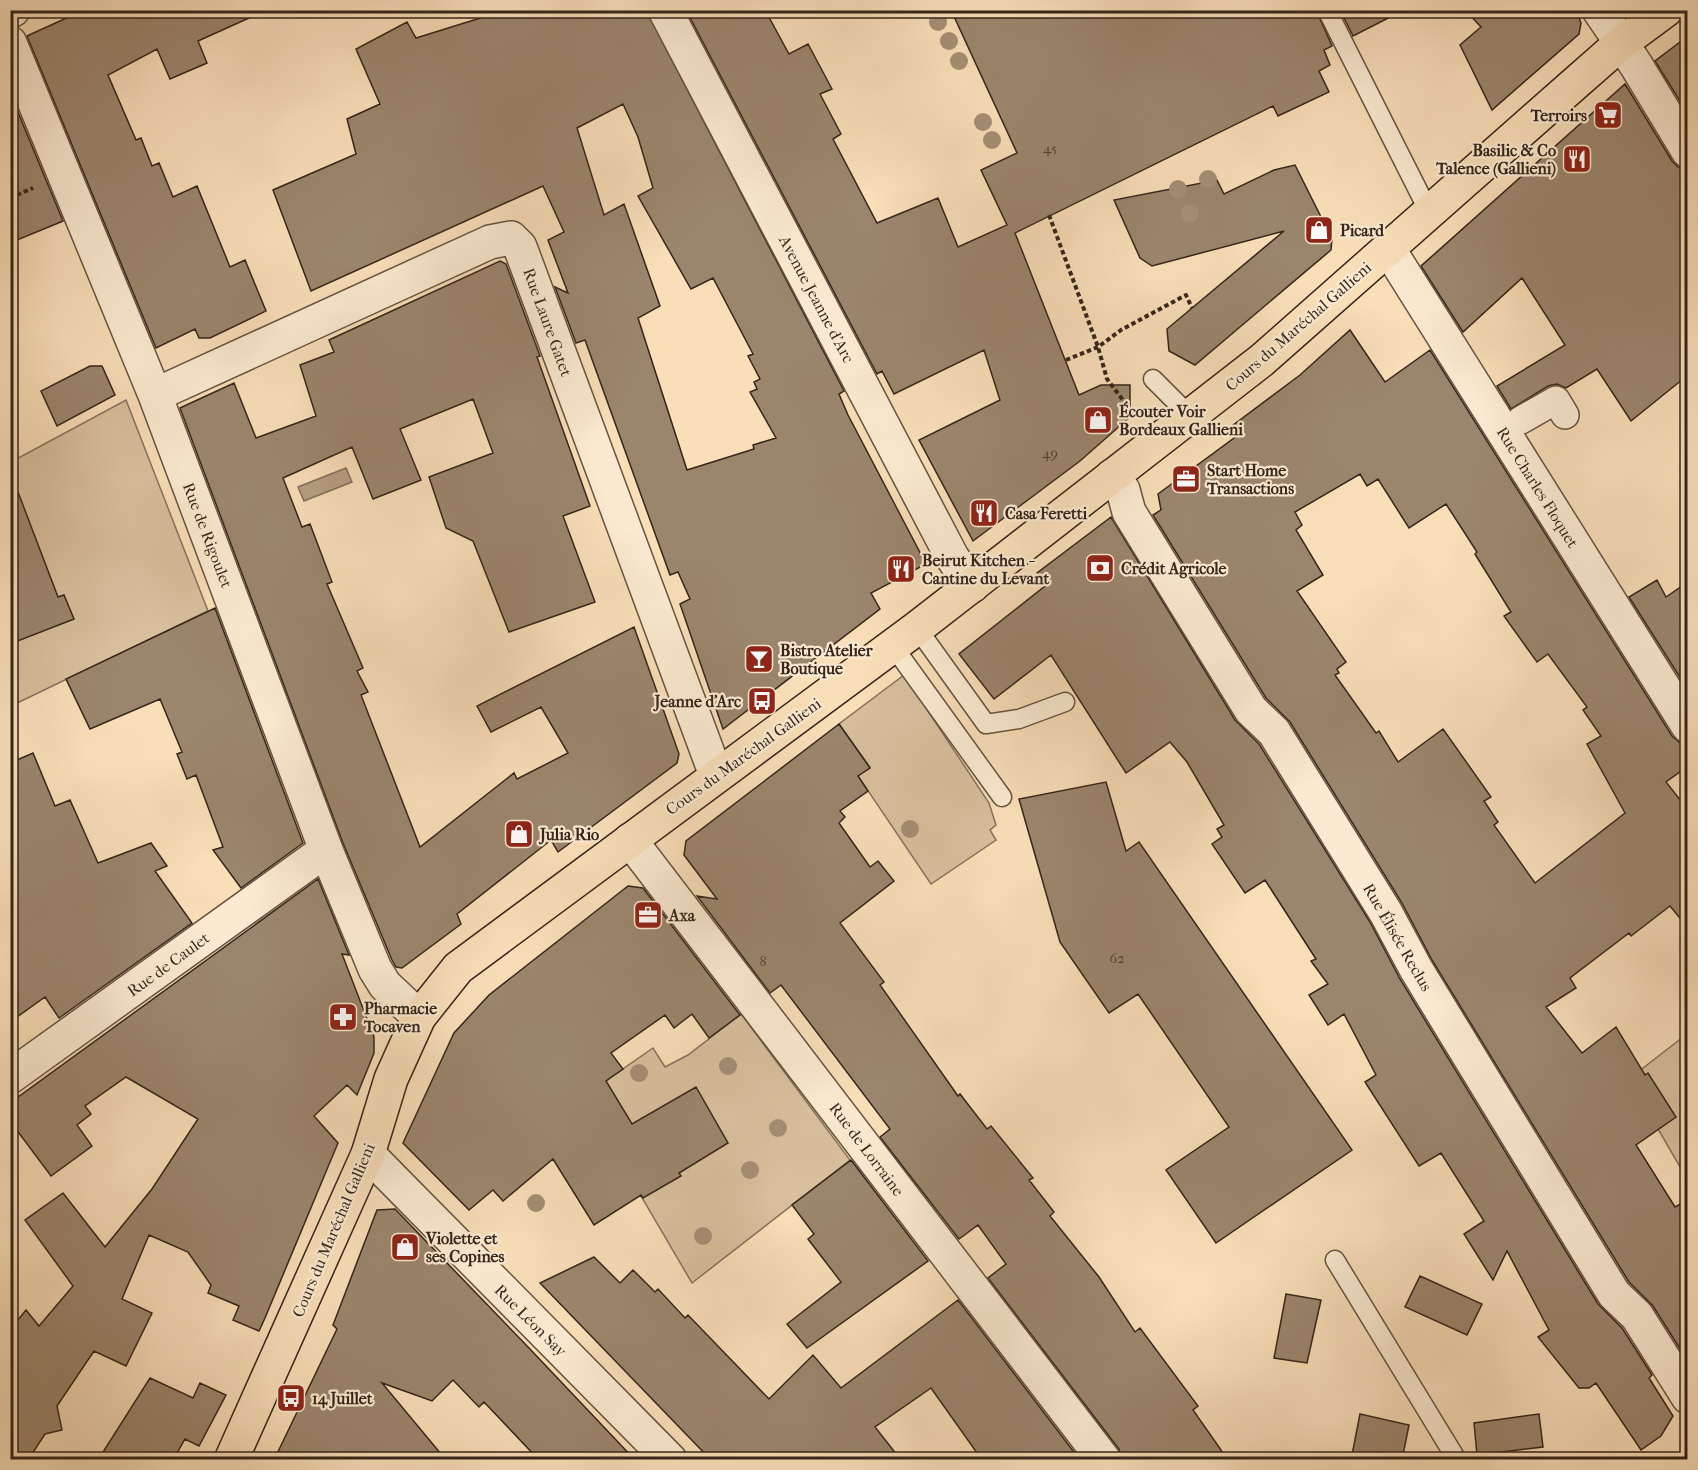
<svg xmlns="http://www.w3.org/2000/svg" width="1698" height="1470" viewBox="0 0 1698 1470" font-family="'IM FELL French Canon',serif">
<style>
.green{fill:#d8bf9d;stroke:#86725c;stroke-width:1.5}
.water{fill:#b69f83;stroke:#826e59;stroke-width:1.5}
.building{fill:#9b856d;stroke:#35251b;stroke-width:1.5;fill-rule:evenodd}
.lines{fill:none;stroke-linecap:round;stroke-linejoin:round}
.service-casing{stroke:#665342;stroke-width:21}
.pedestrian-casing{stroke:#665342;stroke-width:30}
.minor-casing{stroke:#665342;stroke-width:36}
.primary-casing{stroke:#35251b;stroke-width:36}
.path{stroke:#35251b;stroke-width:4;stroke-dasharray:4.5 3;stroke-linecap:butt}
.service{stroke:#fbead1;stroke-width:18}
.pedestrian{stroke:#fbead1;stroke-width:27}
.minor{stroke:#fbead1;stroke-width:33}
.primary{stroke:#f9deb8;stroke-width:33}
.tree{fill:#a48e74}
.labels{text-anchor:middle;stroke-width:4.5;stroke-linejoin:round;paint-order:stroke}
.number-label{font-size:14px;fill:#4e3d30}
.poi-label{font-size:16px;font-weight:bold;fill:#35251b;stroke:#fbead1;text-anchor:start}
.street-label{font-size:16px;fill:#35251b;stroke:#fbead1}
</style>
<rect width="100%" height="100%" fill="#f9deb8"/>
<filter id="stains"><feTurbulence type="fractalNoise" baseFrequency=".00333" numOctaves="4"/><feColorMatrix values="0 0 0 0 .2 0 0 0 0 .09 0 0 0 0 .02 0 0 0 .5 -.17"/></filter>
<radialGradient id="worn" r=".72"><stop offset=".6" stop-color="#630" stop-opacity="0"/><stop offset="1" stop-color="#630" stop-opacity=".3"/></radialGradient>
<!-- green -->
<path class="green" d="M126,400L208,611L11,706V462Z
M904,675L989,803L996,825L990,830L996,840L931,884L858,776L870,767L839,724Z
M741,1014L850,1160L692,1283L593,1114L597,1087L653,1048L665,1067L688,1055Z
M1687,1034V1179L1629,1079Z"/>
<!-- water -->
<path class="water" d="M346,468L352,482L304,501L298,487Z"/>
<!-- building -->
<path class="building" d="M84,10H267L198,41L207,63L170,79L157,49L108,75L136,140L141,138L152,166L159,163L173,197L197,186L230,267L245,260L266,311L210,338H199L195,329L156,348L27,36Z
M506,10H646L844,391L839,394L848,415L926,564L871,593L880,609L723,729L680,604L690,599L678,572L670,575L585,340L576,343L555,287L568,293L548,240L564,232L543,186L311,291L273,190L356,154L347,119L380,104L356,49L407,22L416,38ZM623,104L638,137L653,188L638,196L691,289L713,278L753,354L748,356L760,379L754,382L757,389L750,392L776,438L753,445L754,449L687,470L638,318L660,306L624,204L604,215L577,128Z
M686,10H765L789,54L808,44L832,89L820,94L841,134L833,139L877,223L938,198L958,247L1007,225L981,170L1017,153L951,10H1316L1332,46L1324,50L1330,65L1319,71L1329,92L1278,116L1273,106L1015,233L1079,395L1101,385H1130V417L1080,461L973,541L919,440L1000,400L984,350L894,394L882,371L877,374Z
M1340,10H1404L1353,36Z
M1465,10H1576L1581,23L1579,34L1492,110L1460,45L1481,27Z
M1688,36V114L1655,61Z
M1625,84L1672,161L1678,167L1688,170V375L1631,421L1597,369L1566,388L1557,384L1548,386L1511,409L1497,386L1565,345L1522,278L1463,332L1421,266Z
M10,93L63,221L10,243Z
M1295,165L1332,239L1331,250L1195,365L1169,351L1167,329L1284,231L1152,266L1140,258L1114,200L1217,180L1224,194L1274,170Z
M500,261L506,264L540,356L537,357L590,506L563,516L595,602L509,632L473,541L446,528L429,477L493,453L473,399L400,429L421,480L373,499L352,447L283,478L302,527L310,524L332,582L327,584L363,668L357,671L368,692L361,695L420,847L514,773L517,779L568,753L541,707L491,732L477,706L634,627L679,754L677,763L558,852L551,840L457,914L461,924L402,968L396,967L392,960L343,843L180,408L234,383L256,438L316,416L300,365L334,352L329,340Z
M1350,330L1385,382L1430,350L1672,736L1679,742L1688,745V766L1666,782L1688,810V928L1670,906L1631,936L1629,933L1570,978L1576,988L1546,1007L1582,1053L1616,1027L1645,1075L1648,1073L1676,1117L1636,1145L1675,1207L1688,1200V1353L1684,1355L1653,1306L1629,1282L1432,960L1402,903L1290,722L1266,698L1153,515L1161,510L1158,494L1238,435L1232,426L1300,375ZM1360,474L1367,486L1378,479L1409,528L1446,504L1477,552L1475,554L1511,612L1504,616L1537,662L1548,654L1587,707L1583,710L1601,736L1587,744L1625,813L1535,883L1494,825L1498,822L1484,801L1491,797L1443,729L1398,762L1379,731L1376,733L1335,675L1339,673L1337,669L1346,662L1297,591L1323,575L1296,530L1302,525L1295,512Z
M90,366H102L115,395L57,426L41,391Z
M10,479H13L58,597L64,595L74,619L10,644Z
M1111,517L1235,720L1259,744L1370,922L1400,979L1598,1304L1622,1328L1652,1375L1649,1378L1673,1416L1661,1436L1641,1450L1596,1383L1589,1388H1579L1538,1337L1549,1330L1507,1251L1493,1280L1464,1234L1484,1221L1441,1153L1419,1166L1365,1082L1376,1075L1344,1014L1328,1025L1309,995L1328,984L1311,961L1316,959L1265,880L1245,893L1212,844L1222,837L1217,829L1224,825L1187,762L1170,742L1126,773L1051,655L994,699L959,654L1045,586L1037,573Z
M1657,580L1666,597L1688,582V690L1629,597Z
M215,608L303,843L241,888L213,850L223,847L196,775L187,779L177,754L182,752L160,699L90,729L66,679Z
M839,724L870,768L858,776L868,791L840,811L845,817L839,823L870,867L878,861L894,881L840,923L884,982L880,985L958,1096L960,1094L987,1129L991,1126L1033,1178L1029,1180L1054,1212L1050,1216L1099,1277L1135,1332L1140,1328L1198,1406L1193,1410L1228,1460H1122L1119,1449L988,1278L1006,1264L978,1225L959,1239L880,1137L890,1129L781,985L770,993L697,896L717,899L684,855L686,841Z
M33,753L55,806L70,800L98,863L151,843L167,866L155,871L192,923L59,1018L45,997L10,1022V763Z
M1106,782L1126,851L1139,842L1352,1150L1216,1243L1166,1170L1229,1127L1138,994L1109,1013L1060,942L1019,799Z
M318,879L349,955L342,954L374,1037V1053L357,1095L347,1085L314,1116L338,1143L265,1318L259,1331L233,1320L239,1306L208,1293L211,1285L188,1252L149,1235L122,1299L152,1313L126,1366L94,1351L57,1406L62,1430L45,1434L28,1460H10V1330L26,1310L39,1326L73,1286L25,1220L63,1193L105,1247L152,1189L198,1119L126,1077L85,1106L91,1114L77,1125L92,1146L51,1176L10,1121V1103Z
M628,886L643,888L740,1015L709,1038L692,1014L674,1028L665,1015L611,1053L623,1069L606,1081L632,1124L696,1087L728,1143L679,1173L681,1176L643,1198L641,1195L594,1225L553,1159L503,1201L493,1190L469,1210L403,1143L454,1033L489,995Z
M851,1160L928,1261L807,1348L787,1324L841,1282L808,1239L814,1234L792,1205Z
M395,1209L529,1348L635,1460H539L484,1402L479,1407L453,1380L432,1401L382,1383L446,1460H274L337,1329L333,1325L377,1210Z
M594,1257L620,1283L633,1270L655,1292L658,1289L685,1318L688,1315L769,1399L813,1355L841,1388L958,1300L1080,1460H982L931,1388L875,1427L901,1460H711L540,1283Z
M1420,1276L1482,1304L1467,1335L1405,1307Z
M1286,1294L1321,1300L1307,1363L1274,1358Z
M150,1378L193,1398L200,1383L226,1395L199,1446L185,1439L173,1460H98Z
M1360,1414L1409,1425L1402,1460H1351Z
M1539,1414L1543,1447L1477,1455L1474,1423Z"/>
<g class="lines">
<!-- service casing -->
<g class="service-casing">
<path id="service" d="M1327,10L1429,212
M1153,379L1190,416
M917,628L986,724L1019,719L1065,702
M893,646L1002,797
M1335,1260L1457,1460"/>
</g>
<!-- pedestrian casing -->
<g class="pedestrian-casing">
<path id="pedestrian" d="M1521,420L1556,400L1565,415"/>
</g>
<!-- minor casing -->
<g class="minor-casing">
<path id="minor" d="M665,10L952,557L972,586
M1599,10L1636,65L1688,151
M10,11L13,10
M10,43L155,395L326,850L375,969L385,985L419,1017
M1388,248L1688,726
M155,395L490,242L511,238L520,247L716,775
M1112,476L1123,490L1129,512L1251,710L1274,732L1386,913L1416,969L1614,1294L1637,1316L1688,1397
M630,840L1104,1460
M10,1077L326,850
M368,1154L670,1460"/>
</g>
<!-- primary casing -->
<g class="primary-casing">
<path id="primary" d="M231,1460L368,1154L391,1079L419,1017L458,968L917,628L1262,360L1579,80L1620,44L1666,10"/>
</g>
<!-- path -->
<path class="path" d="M10,198L33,188
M1049,215L1098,347L1107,379L1135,416
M1066,360L1098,347L1121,330L1186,295L1192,308"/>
<!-- service -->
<use href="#service" class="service"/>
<!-- pedestrian -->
<use href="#pedestrian" class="pedestrian"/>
<!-- minor -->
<use href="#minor" class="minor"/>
<!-- primary -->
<use href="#primary" class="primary"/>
</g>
<!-- trees -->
<g class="tree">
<circle cx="938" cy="22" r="9"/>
<circle cx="949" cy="41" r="9"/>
<circle cx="959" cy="61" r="9"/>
<circle cx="983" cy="122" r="9"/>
<circle cx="992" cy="140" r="9"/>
<circle cx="1208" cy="179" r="9"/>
<circle cx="1178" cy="189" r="9"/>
<circle cx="1190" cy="213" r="9"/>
<circle cx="910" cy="829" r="9"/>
<circle cx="728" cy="1066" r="9"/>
<circle cx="639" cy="1073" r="9"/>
<circle cx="778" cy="1128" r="9"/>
<circle cx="750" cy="1170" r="9"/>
<circle cx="536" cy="1203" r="9"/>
<circle cx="703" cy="1236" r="9"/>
</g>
<!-- icons -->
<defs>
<g id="supermarket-square" transform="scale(1.5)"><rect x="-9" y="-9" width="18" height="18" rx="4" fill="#8f2418" stroke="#fbead1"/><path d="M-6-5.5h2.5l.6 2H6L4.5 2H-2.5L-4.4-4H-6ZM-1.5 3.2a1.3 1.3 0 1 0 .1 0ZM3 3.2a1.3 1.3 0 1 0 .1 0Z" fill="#fff"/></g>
<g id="restaurant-square" transform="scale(1.5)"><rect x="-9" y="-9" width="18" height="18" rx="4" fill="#8f2418" stroke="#fbead1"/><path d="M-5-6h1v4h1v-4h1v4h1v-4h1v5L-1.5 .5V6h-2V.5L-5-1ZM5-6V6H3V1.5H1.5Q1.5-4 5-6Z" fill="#fff"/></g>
<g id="shop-square" transform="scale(1.5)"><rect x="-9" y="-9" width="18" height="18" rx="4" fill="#8f2418" stroke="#fbead1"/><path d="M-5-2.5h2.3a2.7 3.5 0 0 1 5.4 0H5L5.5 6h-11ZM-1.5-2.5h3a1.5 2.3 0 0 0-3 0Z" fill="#fff"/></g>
<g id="office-square" transform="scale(1.5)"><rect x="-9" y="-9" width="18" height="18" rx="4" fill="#8f2418" stroke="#fbead1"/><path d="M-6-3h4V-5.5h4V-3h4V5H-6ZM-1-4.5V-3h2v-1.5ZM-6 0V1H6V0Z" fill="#fff"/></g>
<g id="bank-square" transform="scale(1.5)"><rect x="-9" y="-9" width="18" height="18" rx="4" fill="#8f2418" stroke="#fbead1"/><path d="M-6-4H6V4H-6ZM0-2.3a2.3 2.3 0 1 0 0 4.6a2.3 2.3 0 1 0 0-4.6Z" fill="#fff"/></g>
<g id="bar-square" transform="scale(1.5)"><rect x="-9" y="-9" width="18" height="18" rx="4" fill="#8f2418" stroke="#fbead1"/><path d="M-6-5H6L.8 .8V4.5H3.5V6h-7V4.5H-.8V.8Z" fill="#fff"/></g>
<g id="bus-square" transform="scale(1.5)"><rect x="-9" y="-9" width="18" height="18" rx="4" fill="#8f2418" stroke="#fbead1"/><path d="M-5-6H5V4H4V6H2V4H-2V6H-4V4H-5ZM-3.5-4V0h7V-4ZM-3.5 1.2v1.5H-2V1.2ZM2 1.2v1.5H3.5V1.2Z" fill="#fff"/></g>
<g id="pharmacy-square" transform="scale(1.5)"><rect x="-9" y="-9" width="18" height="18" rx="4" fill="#8f2418" stroke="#fbead1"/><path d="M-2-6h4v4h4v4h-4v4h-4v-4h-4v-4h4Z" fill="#fff"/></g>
</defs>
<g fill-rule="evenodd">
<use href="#supermarket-square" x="1608" y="115"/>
<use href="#restaurant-square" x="1577" y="159"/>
<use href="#shop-square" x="1319" y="230"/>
<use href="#shop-square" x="1098" y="420"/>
<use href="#office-square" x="1186" y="479"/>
<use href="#restaurant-square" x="984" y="513"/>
<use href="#bank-square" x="1100" y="568"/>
<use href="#restaurant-square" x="901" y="569"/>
<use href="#bar-square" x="759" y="659"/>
<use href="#bus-square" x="762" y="701"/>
<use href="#shop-square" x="519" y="834"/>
<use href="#office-square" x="648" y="915"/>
<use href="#pharmacy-square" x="343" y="1017"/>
<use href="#shop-square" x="405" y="1247"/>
<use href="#bus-square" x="291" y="1398"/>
</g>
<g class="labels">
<!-- number labels -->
<g class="number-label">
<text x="1050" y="153">45</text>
<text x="1050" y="458">49</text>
<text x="1117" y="963">62</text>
<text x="763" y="966">8</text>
</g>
<!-- poi labels -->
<g class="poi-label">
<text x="1587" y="121" text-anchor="end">Terroirs</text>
<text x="1556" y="156" text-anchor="end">Basilic &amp; Co<tspan x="1556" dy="18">Talence (Gallieni)</tspan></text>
<text x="1340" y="236">Picard</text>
<text x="1119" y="417">Écouter Voir<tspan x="1119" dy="18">Bordeaux Gallieni</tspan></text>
<text x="1207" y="476">Start Home<tspan x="1207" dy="18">Transactions</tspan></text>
<text x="1005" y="519">Casa Feretti</text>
<text x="922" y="566">Beirut Kitchen -<tspan x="922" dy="18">Cantine du Levant</tspan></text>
<text x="1121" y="574">Crédit Agricole</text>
<text x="780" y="656">Bistro Atelier<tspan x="780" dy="18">Boutique</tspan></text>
<text x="741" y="707" text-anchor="end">Jeanne d'Arc</text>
<text x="540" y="840">Julia Rio</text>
<text x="669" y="921">Axa</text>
<text x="364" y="1014">Pharmacie<tspan x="364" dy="18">Tocaven</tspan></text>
<text x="426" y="1244">Violette et<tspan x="426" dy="18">ses Copines</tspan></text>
<text x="312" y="1404">14 Juillet</text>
</g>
<!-- street labels -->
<g class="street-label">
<text transform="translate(817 299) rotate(62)" y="6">Avenue Jeanne d'Arc</text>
<text transform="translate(548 322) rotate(70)" y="6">Rue Laure Gatet</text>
<text transform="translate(1298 326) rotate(-41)" y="6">Cours du Maréchal Gallieni</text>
<text transform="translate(1538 487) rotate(58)" y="6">Rue Charles Floquet</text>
<text transform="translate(208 535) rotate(69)" y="6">Rue de Rigoulet</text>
<text transform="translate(743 756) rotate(-36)" y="6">Cours du Maréchal Gallieni</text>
<text transform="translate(1398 937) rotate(60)" y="6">Rue Élisée Reclus</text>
<text transform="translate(168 964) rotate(-36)" y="6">Rue de Caulet</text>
<text transform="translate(867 1149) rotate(53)" y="6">Rue de Lorraine</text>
<text transform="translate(333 1230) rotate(-67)" y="6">Cours du Maréchal Gallieni</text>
<text transform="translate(531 1320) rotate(45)" y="6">Rue Léon Say</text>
</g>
</g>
<!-- margin -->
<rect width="1698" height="1470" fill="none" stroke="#f9deb8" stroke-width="36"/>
<rect x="12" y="12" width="1674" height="1446" fill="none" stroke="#35251b" stroke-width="3"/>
<rect x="18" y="18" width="1662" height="1434" fill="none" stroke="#35251b" stroke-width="1.5"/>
<rect width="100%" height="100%" filter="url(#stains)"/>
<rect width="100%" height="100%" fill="url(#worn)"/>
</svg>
